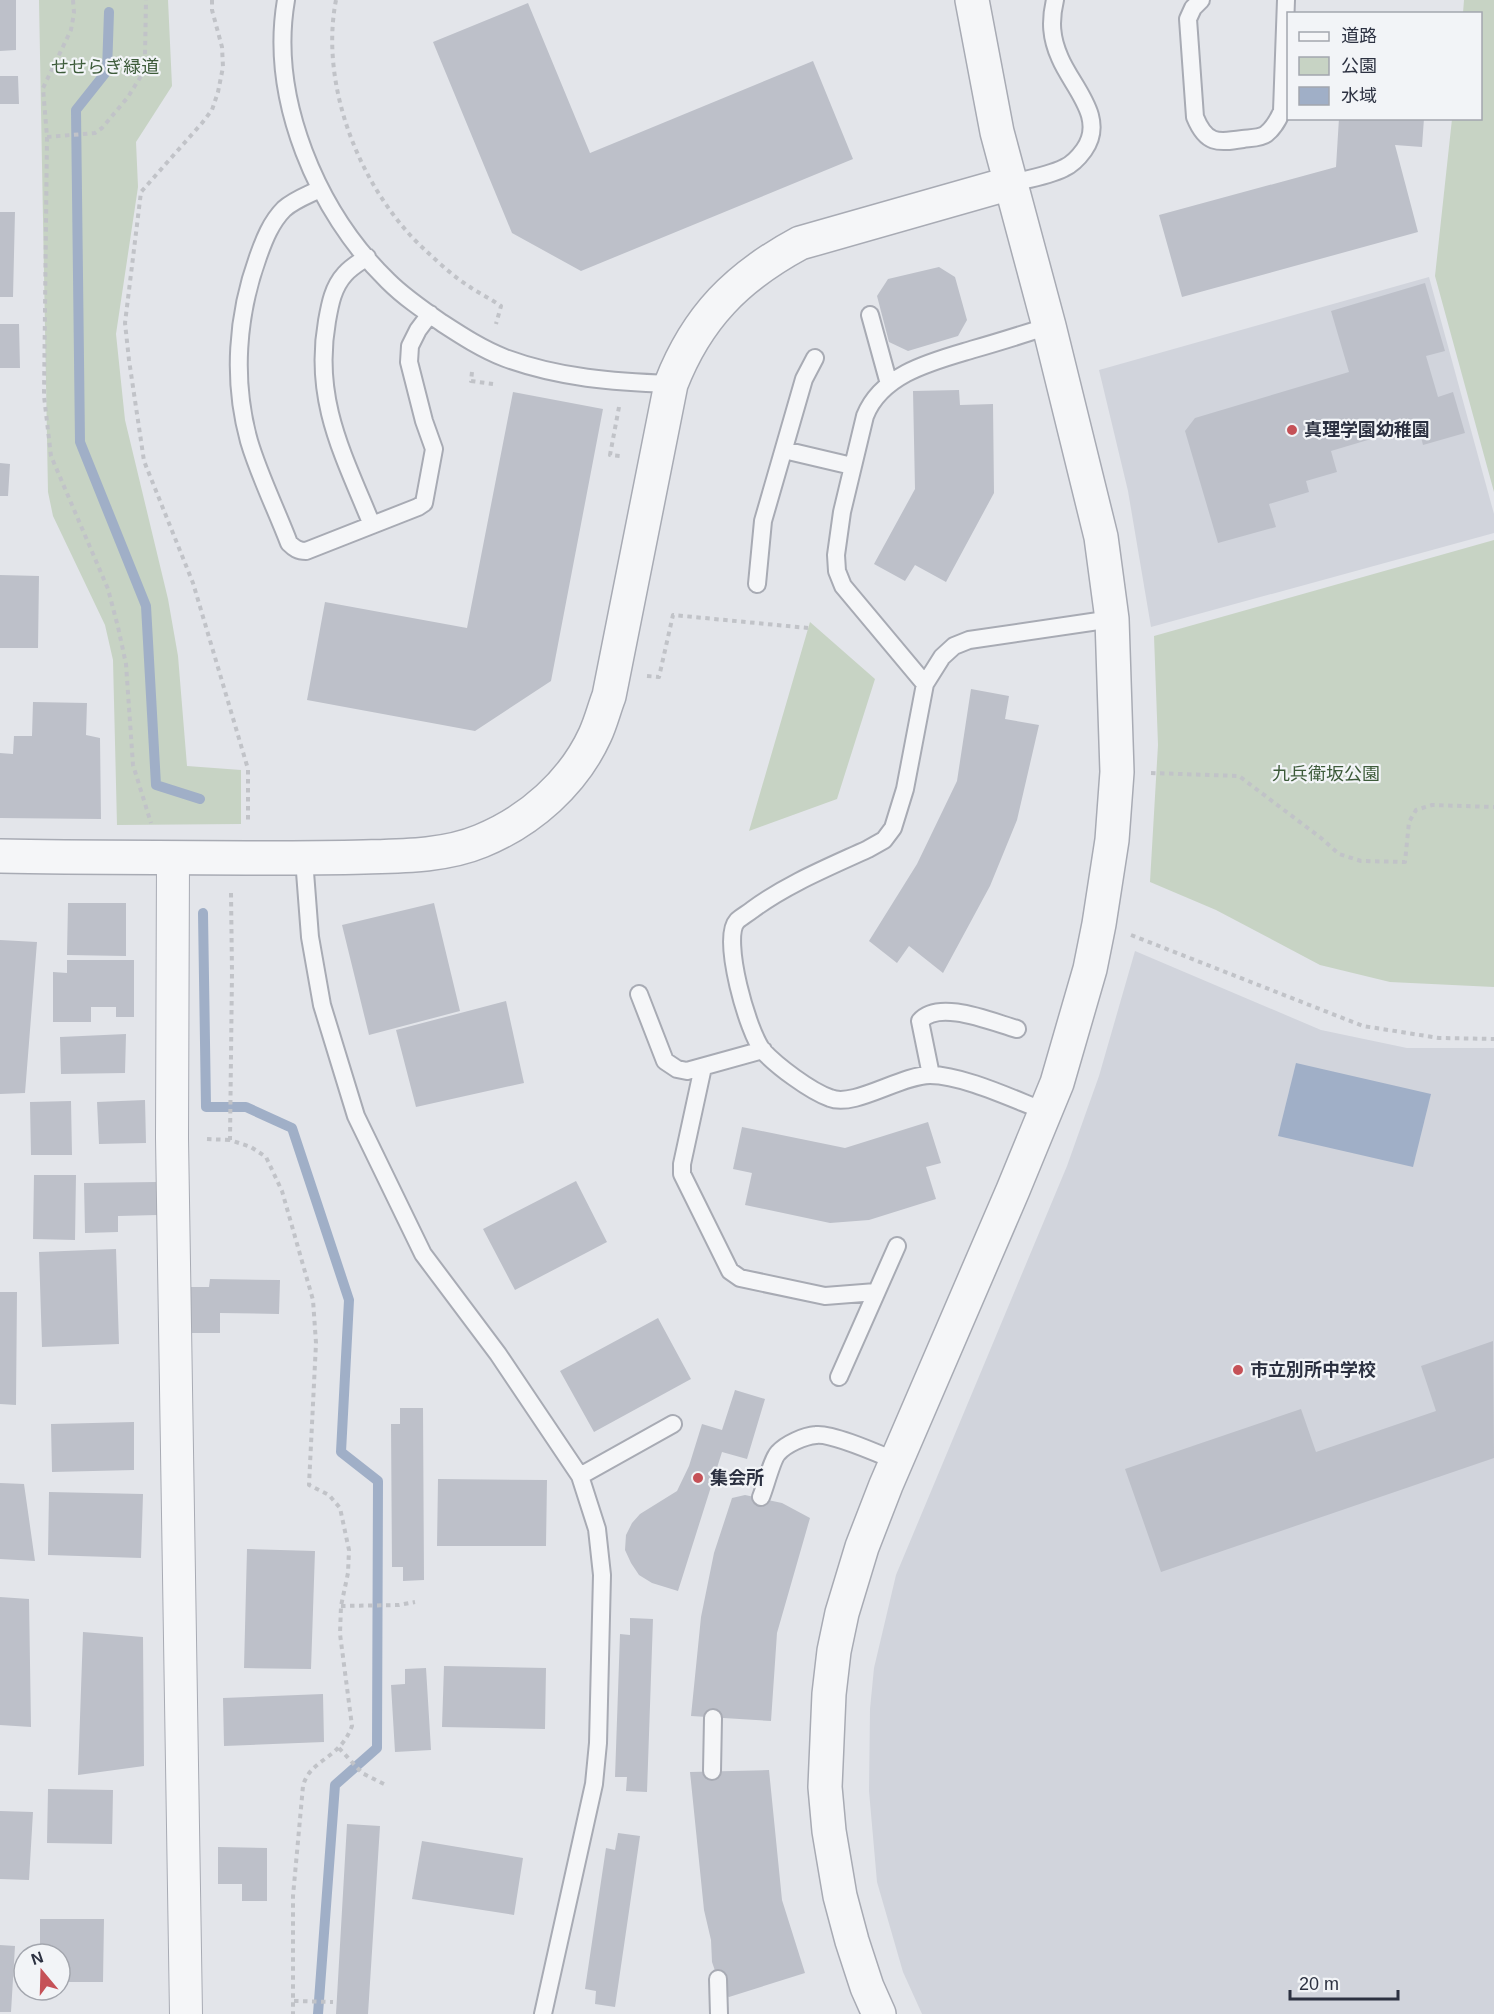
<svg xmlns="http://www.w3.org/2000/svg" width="1494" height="2014" viewBox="0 0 1494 2014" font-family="Helvetica,'Noto Sans JP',sans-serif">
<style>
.built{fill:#d1d4dc}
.green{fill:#c7d3c4}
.water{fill:#a0afc7}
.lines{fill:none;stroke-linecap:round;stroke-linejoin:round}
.stream{stroke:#a0afc7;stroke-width:10}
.building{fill:#bdc0c9}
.service-casing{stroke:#a8abb4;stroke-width:20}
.minor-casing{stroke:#a8abb4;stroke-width:34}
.tertiary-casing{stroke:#a8abb4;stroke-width:36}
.path{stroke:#c1c3c8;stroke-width:4;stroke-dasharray:4.5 4.5;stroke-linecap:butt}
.service{stroke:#f5f6f8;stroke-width:16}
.minor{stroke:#f5f6f8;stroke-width:32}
.tertiary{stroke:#f5f6f8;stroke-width:33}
.poi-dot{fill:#c55157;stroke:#f2f4f7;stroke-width:2}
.labels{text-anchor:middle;stroke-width:4.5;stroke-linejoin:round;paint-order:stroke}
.park-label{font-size:18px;fill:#3d5b3a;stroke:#f2f4f7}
.poi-label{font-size:18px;font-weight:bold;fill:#2c3141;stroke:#f2f4f7;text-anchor:start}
</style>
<rect width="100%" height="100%" fill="#e3e5ea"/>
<!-- built -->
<path class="built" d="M1429,277L1494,514V533L1151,627L1128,491L1099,370Z
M1135,951L1321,1030L1407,1048H1494V2014H922L903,1972L877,1882L869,1791L870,1709L874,1668L896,1575L1067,1166L1099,1076Z"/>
<!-- green -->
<path class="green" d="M39,0H168L172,86L136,142L138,187L116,334L125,420L168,599L178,656L187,766L241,770V824L117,825L113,660L105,625L53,516L48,492Z
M1464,0H1494V492L1435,276L1452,119L1480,118V14L1463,13Z
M1494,540V987L1390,982L1320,965L1216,910L1150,882L1158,745L1154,636Z
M810,622L875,679L837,799L749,831Z"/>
<!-- water -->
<path class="water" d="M1296,1063L1431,1094L1413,1167L1278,1136Z"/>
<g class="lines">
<!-- stream -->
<path class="stream" d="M109,12L107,71L76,110L80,442L146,606L156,785L200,799
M203,913L206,1107H246L292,1128L349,1300L341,1452L378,1481L377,1748L335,1785L318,2014"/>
</g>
<!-- building -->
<path class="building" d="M0,0H16V50L0,51Z
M528,3L590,153L813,61L853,159L581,271L512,233L433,42Z
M0,76H18L19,104H0Z
M1339,118H1424L1422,147L1395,145L1418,232L1182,297L1159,215L1336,167Z
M0,212H15L13,297H0Z
M939,267L955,277L967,320L958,336L908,351L889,342L877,296L888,279Z
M1425,283L1445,351L1426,356L1438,397L1453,392L1465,433L1423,445L1418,425L1331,451L1337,472L1306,481L1309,492L1269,504L1276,527L1218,543L1185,431L1195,418L1349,372L1331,311Z
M0,324H19L20,368H0Z
M959,390L960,405L993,404L994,493L946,582L915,565L905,581L874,564L915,489L913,391Z
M513,392L603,409L551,681L475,731L307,700L325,602L467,628Z
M0,463L10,464L8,496H0Z
M0,575L39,576L38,648H0Z
M971,689L1009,696L1005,719L1039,725L1017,820L990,886L943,973L909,946L897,963L869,941L917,864L957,781Z
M33,702L87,703L86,735L100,738L101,819L0,818V753L13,754L14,736H32Z
M68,903H126V956L67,955Z
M434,903L460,1011L369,1035L342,925Z
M0,940L37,942L25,1093L0,1094Z
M67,960H134V1017H116V1007H91V1022H53V972L67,973Z
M506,1001L524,1083L416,1107L396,1030Z
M126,1034L125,1073L61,1074L60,1037Z
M145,1100L146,1143L99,1144L97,1102Z
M71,1101L72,1155H31L30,1102Z
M928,1122L941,1163L926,1167L936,1199L869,1220L830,1223L745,1205L752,1173L733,1169L742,1127L845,1148Z
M34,1175H76L75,1240L33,1239Z
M576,1181L607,1242L515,1290L483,1229Z
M157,1182V1215L118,1216V1232L85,1233L84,1183Z
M116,1249L119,1344L42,1347L39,1252Z
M210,1279L280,1280L279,1314L220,1313V1333H184V1287H209Z
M0,1292H17L16,1405L0,1404Z
M658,1318L691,1379L594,1432L560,1371Z
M1493,1341L1494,1458L1161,1572L1125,1469L1301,1409L1316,1452L1436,1411L1421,1366Z
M735,1390L765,1399L747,1459L722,1452L678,1591L652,1583L639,1575L631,1563L625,1550L626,1535L632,1523L640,1514L677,1491L689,1466L702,1424L722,1430Z
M400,1408H423L424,1580L403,1581V1567H392L391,1424H400Z
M134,1422V1470L52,1472L51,1424Z
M438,1479L547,1480L546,1546H437Z
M0,1483L24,1484L35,1561L0,1559Z
M49,1492L143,1494L141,1558L48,1555Z
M745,1495L782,1503L810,1518L777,1633L771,1721L691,1716L701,1617L714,1553L732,1498Z
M247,1549L315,1551L311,1669L244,1668Z
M0,1597L29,1599L31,1727L0,1725Z
M630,1618L653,1619L647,1792L626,1791L627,1777H615L620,1634L630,1635Z
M83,1632L143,1637L144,1766L78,1775Z
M444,1666L546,1668L545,1729L442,1727Z
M426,1668L431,1750L395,1752L391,1685L405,1684V1669Z
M323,1694L324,1742L224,1746L223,1698Z
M769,1770L782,1900L805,1973L729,1997L723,1994L712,1962L711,1940L704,1910L690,1772Z
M48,1789L113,1790L112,1844L47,1843Z
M0,1811L33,1812L29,1880L0,1879Z
M347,1824L380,1826L368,2014H336Z
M618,1833L640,1836L615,2007L595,2004L596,1991L585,1989L606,1848L615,1850Z
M422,1841L523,1858L514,1915L412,1899Z
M218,1847L267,1848V1901H242V1884H218Z
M40,1919H104L103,1982H60V1954H40Z
M0,1945L15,1946L11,2012H0Z"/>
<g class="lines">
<!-- service casing -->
<g class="service-casing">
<path id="service" d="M286,0C269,99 317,212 388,281C404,297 423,310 442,323C462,336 482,349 505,358C559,378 614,382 671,384
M1201,0L1193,8L1188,19L1195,117C1206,144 1217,143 1243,139C1250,138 1261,138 1266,134C1274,128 1278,120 1282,111L1286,0
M1011,183C1028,179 1048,176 1064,168C1073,164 1079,157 1084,150C1107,118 1072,87 1060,58C1051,38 1050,21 1055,0
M320,189C308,195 294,200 284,209C271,222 264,240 258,257C237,315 232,380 249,441C259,475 276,509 289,543C294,548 298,551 306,551L418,507L424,503L434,449L424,421L409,362L410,346L418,330L430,314
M367,257C360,262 351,267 345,274C333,287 330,304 327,321C313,400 343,454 372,525
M870,315L889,384
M784,450L852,466
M757,584L763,521L804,379L815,358
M925,684L843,586L837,571L836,555L842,512L865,416C882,373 934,361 974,349C999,342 1024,334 1049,326
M304,859L310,937L322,1005L356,1116L423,1254L498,1354L580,1476L597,1529L602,1575L598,1743L594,1784L543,2014
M639,994L665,1061L677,1069L687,1071L763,1050
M703,1067L682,1164V1174L730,1271L740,1278L825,1296L876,1292
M931,1075L920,1021C939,999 992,1022 1017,1029
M1047,1112C1015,1100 963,1075 930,1075C901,1075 854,1108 830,1098C810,1091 777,1066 763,1051C748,1033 721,938 737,921C741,917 747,914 752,910C787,884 829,867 868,849L884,840L893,828L905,789L925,684L942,657L954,646L969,640L1112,619
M839,1377L897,1246
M580,1476L673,1424
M761,1497C765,1488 772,1459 778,1453C786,1444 804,1436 816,1435C832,1433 879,1454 896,1461
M712,1771L713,1718
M718,1979L719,2014"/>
</g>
<!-- minor casing -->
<g class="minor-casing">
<path id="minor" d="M173,859L172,1138L186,2014"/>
</g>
<!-- tertiary casing -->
<g class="tertiary-casing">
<path id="tertiary" d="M0,856C87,858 173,857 260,858C295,858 329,858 364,857C403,856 445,856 481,841C530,821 573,783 595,735C601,722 604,709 609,696L671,384C697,317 737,277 800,243L1011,183
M879,2014L867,1987L852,1941L840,1896L829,1831L825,1787L829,1694L834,1651L842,1613L862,1547L886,1485L1013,1190L1057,1083L1090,969L1099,924L1112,840L1117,772L1112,619L1101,537L1049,326L997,132L972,0"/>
</g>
<!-- path -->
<path class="path" d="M73,0L74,13L71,30L43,88L47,137L44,396L51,456L108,589L118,627L126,664L133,765L151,823
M212,0V10L222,47L223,67L218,92L212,110L202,123L141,192L125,323L129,360L144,461L193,583L248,769V822
M336,0C319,87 361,190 424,249C438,262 454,277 470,287C480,294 491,299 501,306L496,324
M47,137L95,133L102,128L128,97L141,76L145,56L146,0
M472,372L471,381L493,384
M619,407L610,455L620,456
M647,676L659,677L673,615L808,628
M1151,773L1239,776L1321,838L1339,854L1361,861L1405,862L1409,822L1416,810L1432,805L1494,807
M231,893L232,972L230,1140L251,1147L266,1157L282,1191L313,1300L316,1343L309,1485L329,1495L340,1508L349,1550L348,1573L341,1606L340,1634L352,1726C349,1734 345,1741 339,1747C326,1761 308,1766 303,1786L293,1896V2014
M1131,935L1363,1026L1439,1038L1494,1039
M207,1139L230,1140
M341,1606L399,1605L415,1602
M339,1748L362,1773L386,1785
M294,2001L333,2002"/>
<!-- service -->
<use href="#service" class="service"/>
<!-- minor -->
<use href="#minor" class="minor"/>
<!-- tertiary -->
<use href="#tertiary" class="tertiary"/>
</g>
<!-- markers -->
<g class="poi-dot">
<circle cx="1292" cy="430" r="6"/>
<circle cx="1238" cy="1370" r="6"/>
<circle cx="698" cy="1478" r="6"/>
</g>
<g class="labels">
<!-- park labels -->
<g class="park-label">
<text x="105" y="73">せせらぎ緑道</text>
<text x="1326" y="780">九兵衛坂公園</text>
</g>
<!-- poi labels -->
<g class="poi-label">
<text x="1304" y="436">真理学園幼稚園</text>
<text x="1250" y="1376">市立別所中学校</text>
<text x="710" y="1484">集会所</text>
</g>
</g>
<!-- legend -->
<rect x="1287" y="12" width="195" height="108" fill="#f2f4f7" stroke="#a3a6ae" stroke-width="1.5"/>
<rect x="1299" y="32" width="30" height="9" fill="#f5f6f8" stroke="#a3a6ae" stroke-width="1.5"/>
<text x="1341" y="42" font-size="18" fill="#2c3141">道路</text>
<rect x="1299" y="57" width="30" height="18" fill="#c7d3c4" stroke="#a3a6ae" stroke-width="1.5"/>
<text x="1341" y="72" font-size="18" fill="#2c3141">公園</text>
<rect x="1299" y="87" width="30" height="18" fill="#a0afc7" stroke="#a3a6ae" stroke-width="1.5"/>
<text x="1341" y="102" font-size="18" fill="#2c3141">水域</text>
<!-- north arrow -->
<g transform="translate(42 1972) rotate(341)"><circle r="28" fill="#f2f4f7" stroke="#a3a6ae" stroke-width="1.5"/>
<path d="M0-4.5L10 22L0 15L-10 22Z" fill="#c55157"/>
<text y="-9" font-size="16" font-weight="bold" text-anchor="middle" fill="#2c3141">N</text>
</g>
<!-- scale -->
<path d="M1290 1990v9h108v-9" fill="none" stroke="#2c3141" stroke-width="3"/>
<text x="1299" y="1990" font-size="18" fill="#2c3141" stroke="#f2f4f7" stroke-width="4.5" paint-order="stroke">20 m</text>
</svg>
